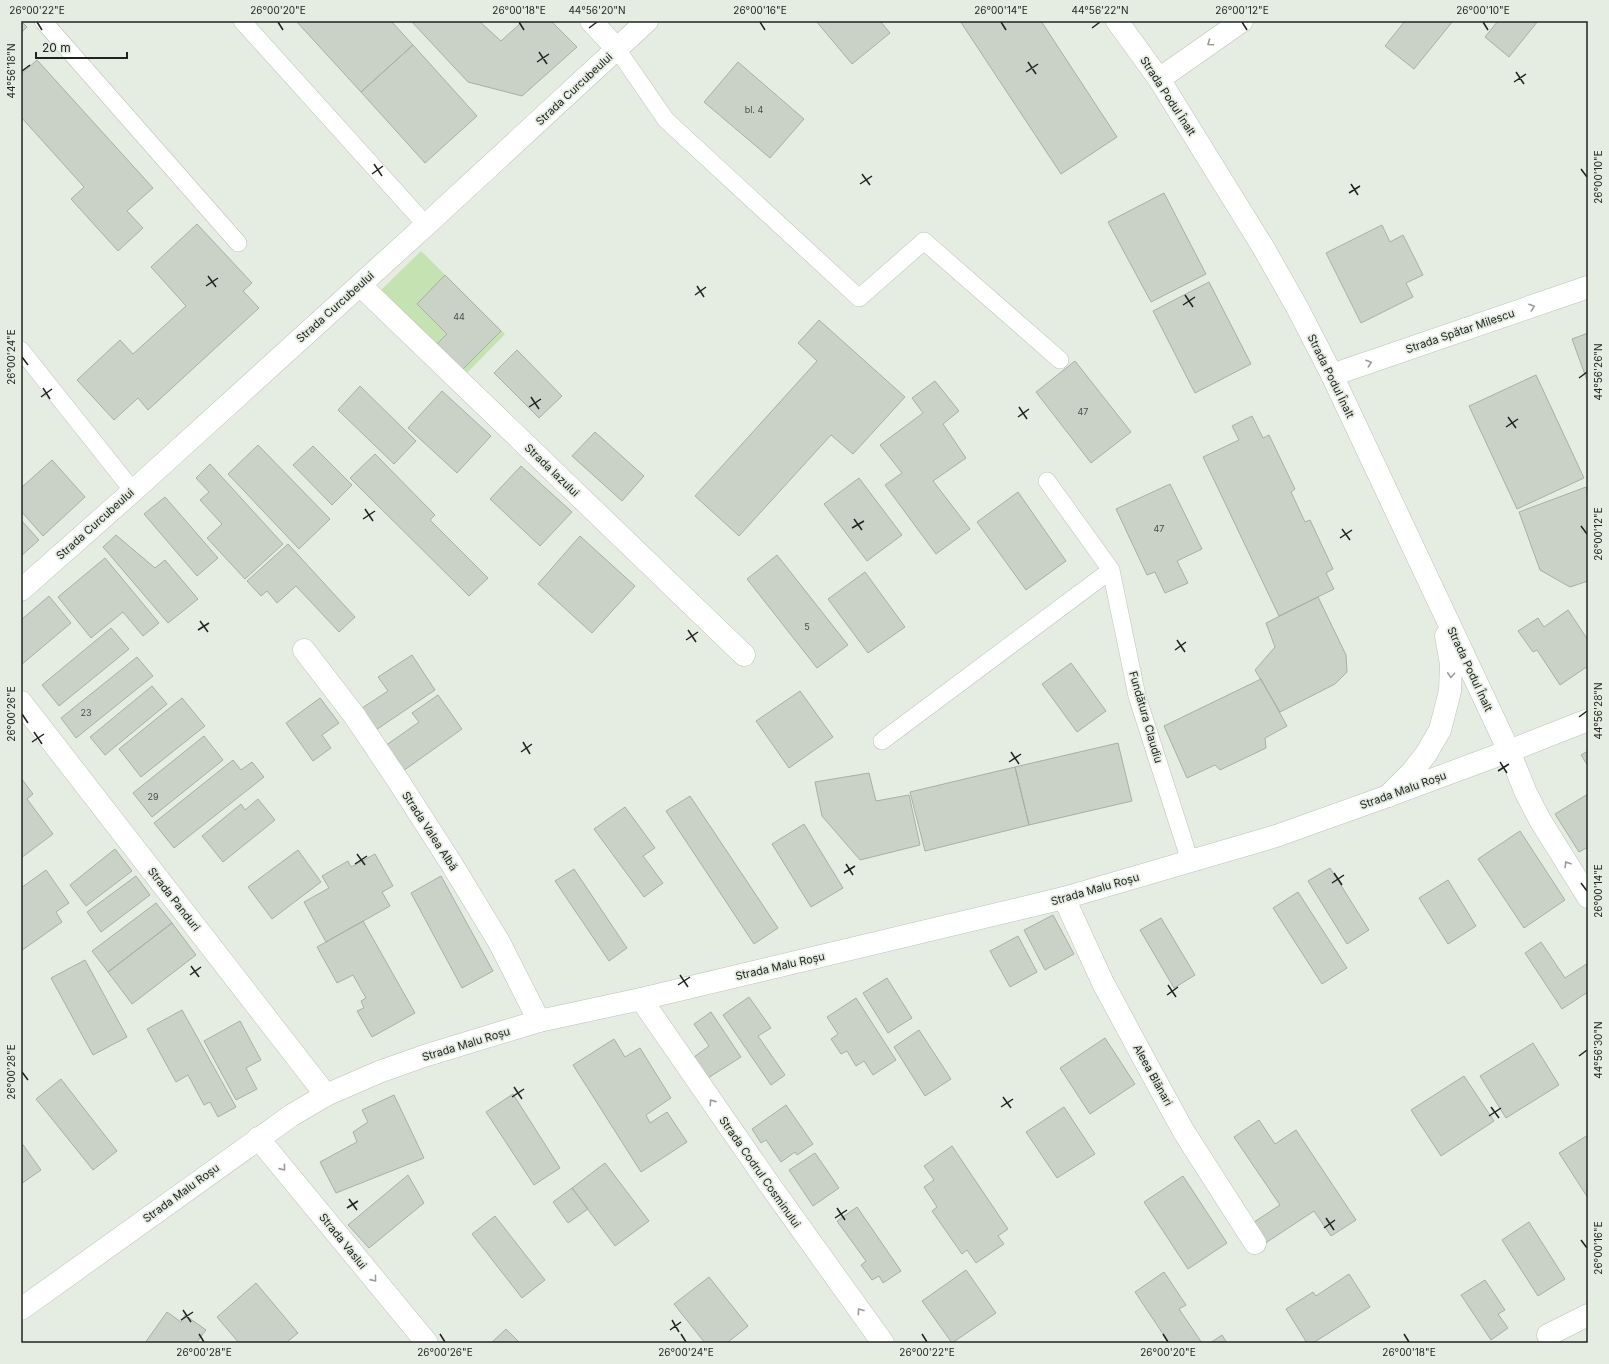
<svg xmlns="http://www.w3.org/2000/svg" width="1609" height="1364" viewBox="0 0 1609 1364" font-family="Inter,sans-serif">
<style>
.green{fill:#c5e3b2}
.building{fill:#cad1c6;stroke:#a8afa4}
.lines{fill:none;stroke-linecap:round;stroke-linejoin:round}
.service-casing{stroke:#bbc2b7;stroke-width:18}
.minor-casing{stroke:#bbc2b7;stroke-width:23}
.tertiary-casing{stroke:#bbc2b7;stroke-width:23}
.secondary-casing{stroke:#bbc2b7;stroke-width:23}
.service{stroke:#fff;stroke-width:17}
.minor{stroke:#fff;stroke-width:22}
.tertiary{stroke:#fff;stroke-width:22}
.secondary{stroke:#fff;stroke-width:22}
.oneway{stroke:#9b9c9a}
.ticks{fill:none;stroke:#20231f;stroke-width:1.5}
.labels{text-anchor:middle;stroke-width:3.5;stroke-linejoin:round;paint-order:stroke}
.number-label{font-size:9px;fill:#4a4e49}
.street-label{font-size:11px;fill:#20231f;stroke:#e5ece1}
.neatline{fill:none;stroke:#20231f;stroke-width:1.5}
.ticks-label{font-size:10px;text-anchor:middle;fill:#20231f}
</style>
<rect width="100%" height="100%" fill="#e5ece1"/>
<!-- green -->
<path class="green" d="M421,251L505,334L466,374L381,290Z"/>
<!-- building -->
<path class="building" d="M21,21L27,27L21,33Z
M296,21H391L413,45L361,92Z
M413,21H479L501,41L523,21H551L577,47L522,96L468,82L412,22Z
M816,21H880L890,33L852,64Z
M960,21H1041L1117,137L1061,174Z
M1405,21H1453L1414,69L1385,46Z
M1498,21H1538L1509,57L1485,37Z
M413,45L477,116L425,163L361,92Z
M37,60L153,188L127,211L143,228L118,251L71,199L84,187L21,117V74Z
M738,62L804,119L770,158L704,102Z
M1164,193L1206,274L1151,302L1108,222Z
M197,224L252,283L243,291L259,308L148,410L138,398L114,420L77,380L120,340L133,354L186,306L151,267Z
M1382,225L1390,242L1403,235L1423,275L1406,283L1413,297L1361,323L1326,253Z
M445,275L501,331L462,370L436,345L447,334L417,304Z
M1209,282L1251,364L1195,393L1153,311Z
M819,320L905,397L853,454L831,435L739,536L695,496L817,361L798,343Z
M1588,333V383L1572,339Z
M517,350L562,396L539,418L494,373Z
M1075,361L1131,432L1091,463L1036,392Z
M1536,375L1584,478L1517,509L1469,406Z
M935,381L959,411L943,424L966,458L933,481L970,529L936,554L885,485L902,473L880,445L923,413L912,398Z
M360,386L416,441L394,464L338,410Z
M442,391L491,436L457,473L408,428Z
M1252,416L1263,438L1269,435L1295,489L1291,492L1305,522L1310,520L1333,569L1326,573L1334,589L1279,616L1203,457L1239,440L1232,426Z
M595,432L644,476L622,501L572,456Z
M258,445L330,519L299,549L228,474Z
M313,446L352,485L332,505L293,465Z
M375,454L435,515L430,520L488,578L469,596L350,478Z
M52,460L85,497L43,536L21,511V488Z
M210,464L283,544L245,579L207,538L222,524L200,500L209,492L196,478Z
M521,466L572,512L540,546L490,499Z
M859,478L902,535L867,561L824,504Z
M1170,484L1202,549L1177,561L1188,583L1165,593L1155,572L1147,575L1116,509Z
M1586,487L1588,492V581L1570,587L1540,570L1519,512Z
M1018,492L1066,561L1026,590L977,522Z
M165,497L218,558L197,576L144,514Z
M21,520L39,540L21,556Z
M116,535L155,568L165,560L198,599L168,623L103,547Z
M580,536L635,586L592,633L538,584Z
M288,544L355,617L339,632L296,586L277,603L267,591L261,596L247,581Z
M777,555L848,645L817,668L747,579Z
M105,558L159,623L143,636L123,612L91,638L58,597Z
M865,572L905,627L868,653L828,599Z
M49,596L71,623L21,665V620Z
M1318,597L1346,655L1347,672L1335,684L1280,712L1255,670L1275,647L1266,623Z
M1568,610L1588,640V666L1560,685L1537,650L1533,652L1518,631L1538,618L1544,627Z
M111,628L129,649L59,706L42,685Z
M412,655L435,690L373,732L359,710L388,691L378,677Z
M137,657L153,676L76,738L61,718Z
M1071,663L1106,711L1077,732L1042,684Z
M1261,679L1287,726L1265,738L1266,748L1220,770L1215,765L1187,778L1164,726Z
M152,686L167,704L105,755L90,737Z
M800,691L833,737L789,768L756,721Z
M438,695L462,729L403,771L385,746L419,722L412,713Z
M182,698L205,726L141,777L119,749Z
M320,698L339,723L322,735L331,748L313,761L286,723Z
M204,736L223,760L152,817L133,793Z
M1118,743L1132,801L1029,825L1015,767Z
M1588,751V766L1581,755Z
M233,760L241,770L252,762L264,777L174,848L154,823Z
M1015,767L1029,825L925,851L910,792Z
M869,773L876,801L909,795L920,845L860,860L822,816L815,782Z
M21,778L33,794L27,799L53,834L21,858Z
M1588,794V847L1579,852L1555,814Z
M690,796L778,928L754,944L666,811Z
M258,799L275,820L223,862L202,836L241,804L245,810Z
M625,807L655,848L643,856L663,883L644,897L594,829Z
M804,824L843,888L811,907L772,844Z
M1520,831L1565,900L1524,928L1478,859Z
M115,849L132,871L86,906L70,885Z
M298,850L321,882L272,919L248,887Z
M375,854L393,886L382,892L390,906L326,942L304,902L329,888L322,876L348,861L351,867Z
M1330,868L1369,930L1347,944L1308,881Z
M574,869L627,948L609,961L555,881Z
M46,870L69,903L56,912L62,922L21,951V888Z
M136,876L150,895L101,932L87,912Z
M441,876L493,971L462,988L411,893Z
M1448,880L1476,926L1448,944L1419,898Z
M1298,892L1347,968L1322,984L1273,908Z
M156,903L172,923L108,972L92,951Z
M1053,915L1074,954L1045,970L1024,930Z
M1161,918L1195,975L1174,988L1140,930Z
M363,921L415,1013L372,1037L357,1011L364,1008L361,1001L366,998L353,975L337,983L317,947Z
M172,923L196,955L132,1004L108,972Z
M1018,936L1037,972L1010,987L990,951Z
M1541,942L1565,978L1588,963V992L1562,1009L1525,953Z
M85,960L127,1037L93,1055L51,978Z
M887,978L912,1018L888,1033L863,993Z
M749,997L771,1028L758,1036L785,1075L771,1085L723,1015Z
M856,998L896,1060L873,1075L864,1061L856,1066L847,1051L841,1054L831,1039L838,1034L827,1017Z
M182,1010L236,1107L218,1117L210,1102L204,1105L188,1075L176,1082L147,1029Z
M711,1012L741,1057L708,1078L694,1057L709,1046L694,1024Z
M240,1021L261,1060L246,1068L257,1089L236,1100L204,1041Z
M919,1030L951,1079L925,1096L894,1047Z
M1105,1038L1135,1084L1090,1114L1060,1068Z
M614,1039L625,1057L640,1048L671,1098L646,1115L650,1123L667,1112L687,1142L641,1172L573,1065Z
M1533,1043L1559,1085L1506,1118L1480,1076Z
M1464,1076L1494,1121L1441,1156L1411,1110Z
M61,1079L117,1151L93,1170L36,1099Z
M513,1094L560,1168L534,1185L486,1112Z
M394,1095L424,1158L336,1193L320,1162L357,1142L353,1132L368,1122L362,1110Z
M786,1105L813,1144L797,1155L795,1152L781,1162L766,1140L761,1143L752,1129Z
M1064,1107L1095,1154L1057,1178L1026,1132Z
M1259,1120L1275,1144L1296,1130L1356,1220L1331,1236L1314,1211L1264,1244L1251,1224L1280,1205L1234,1137Z
M1588,1135V1198L1559,1153Z
M21,1142L41,1170L21,1184Z
M952,1146L1008,1229L998,1236L1004,1244L976,1263L967,1250L962,1254L932,1211L937,1207L924,1187L934,1180L924,1166Z
M815,1153L839,1188L813,1206L789,1170Z
M605,1163L649,1221L615,1246L572,1188Z
M408,1175L424,1203L369,1248L348,1225Z
M1183,1176L1227,1243L1188,1269L1144,1202Z
M572,1188L588,1209L568,1223L553,1202Z
M857,1207L901,1271L883,1283L879,1276L872,1280L861,1265L866,1261L837,1221Z
M495,1216L545,1280L522,1298L472,1234Z
M1529,1222L1565,1279L1538,1296L1502,1240Z
M966,1270L996,1313L952,1343L922,1301Z
M1164,1272L1186,1305L1179,1309L1202,1343H1169L1135,1292Z
M1349,1274L1370,1307L1313,1343H1307L1286,1309L1313,1292L1316,1296Z
M709,1277L748,1326L727,1343H705L674,1304Z
M1485,1280L1505,1310L1498,1314L1508,1328L1491,1340L1461,1295Z
M256,1283L298,1333L286,1343H239L217,1317Z
M167,1312L181,1322L185,1315L206,1330L196,1343H145Z
M506,1329L520,1343H491Z
M1222,1335L1227,1343H1210Z"/>
<g class="lines">
<!-- service casing -->
<g class="service-casing">
<path id="service" d="M43,21L238,243
M242,21L426,225
M617,49L666,120L859,298L924,241L1060,360
M21,350L133,491
M1047,481L1111,570L1137,696L1190,861
M882,741L1111,570"/>
</g>
<!-- minor casing -->
<g class="minor-casing">
<path id="minor" d="M591,21L617,49
M1159,79L1242,21
M360,285L744,655
M1332,375L1588,287
M21,590L133,491L426,225L647,21
M304,650L354,715L399,782L451,863L499,942L539,1021
M21,702L326,1095
M1064,898L1103,983L1151,1072L1184,1132L1255,1243
M641,999L769,1184L883,1343
M258,1138L427,1343
M1548,1335L1588,1315"/>
</g>
<!-- tertiary casing -->
<g class="tertiary-casing">
<path id="tertiary" d="M21,1309L292,1115L326,1095L379,1072L424,1056L539,1021L641,999L1064,898L1276,836L1388,796L1509,751L1526,793L1540,820L1588,897"/>
</g>
<!-- secondary casing -->
<g class="secondary-casing">
<path id="secondary" d="M1117,21L1159,79L1263,247L1298,309L1332,375L1509,751L1588,720
M1388,796L1412,772L1426,754L1440,730L1450,691L1451,664L1446,636"/>
</g>
<!-- service -->
<use href="#service" class="service"/>
<!-- minor -->
<use href="#minor" class="minor"/>
<!-- tertiary -->
<use href="#tertiary" class="tertiary"/>
<!-- secondary -->
<use href="#secondary" class="secondary"/>
</g>
<!-- one-way arrows -->
<defs><path id="oneway-chevron" d="M-2-3.5L2.5 0L-2 3.5" fill="none" stroke-width="1.6" stroke-linecap="round" stroke-linejoin="round"/></defs>
<g class="oneway">
<use href="#oneway-chevron" transform="translate(1210 43) rotate(145)"/>
<use href="#oneway-chevron" transform="translate(1532 307) rotate(-19)"/>
<use href="#oneway-chevron" transform="translate(1369 363) rotate(-19)"/>
<use href="#oneway-chevron" transform="translate(1451 675) rotate(93)"/>
<use href="#oneway-chevron" transform="translate(1567 864) rotate(-122)"/>
<use href="#oneway-chevron" transform="translate(712 1102) rotate(-125)"/>
<use href="#oneway-chevron" transform="translate(283 1168) rotate(51)"/>
<use href="#oneway-chevron" transform="translate(374 1279) rotate(51)"/>
<use href="#oneway-chevron" transform="translate(860 1311) rotate(-126)"/>
</g>
<!-- ticks -->
<path class="ticks" d="M37,22L42,30M278,22L283,30M519,22L524,30M760,22L765,30M1001,22L1006,30M1242,22L1247,30M1483,22L1488,30M589,28L597,22M1092,28L1100,22M539,52L547,64M537,62L549,54M1028,62L1036,74M22,71L30,65M1026,72L1038,64M1516,72L1524,84M1514,82L1526,74M374,164L382,176M1581,169L1587,177M372,174L383,166M862,174L870,185M860,184L872,176M1351,184L1358,195M1349,193L1360,186M208,276L216,287M206,286L218,278M697,286L704,297M695,295L706,287M1185,295L1193,307M1183,305L1195,297M22,357L28,365M1579,378L1587,372M43,388L50,399M41,397L52,389M531,397L539,409M529,407L541,399M1019,407L1027,419M1018,417L1029,409M1508,417L1516,428M1506,427L1518,419M365,509L373,521M363,519L375,511M854,519L862,530M1581,526L1587,534M852,528L864,521M1342,529L1350,540M1340,538L1352,530M200,621L208,632M198,630L209,623M688,630L696,642M686,640L698,632M1177,640L1185,652M1175,650L1186,642M22,714L28,723M1579,717L1587,711M34,732L42,744M32,742L44,734M523,742L530,754M521,752L532,744M1011,752L1019,764M1009,762L1021,754M1500,762L1507,773M1498,771L1509,764M357,854L365,865M355,864L367,856M846,864L853,875M844,873L855,866M1334,873L1342,885M1332,883L1344,875M1581,883L1587,891M191,966L199,977M190,975L201,967M680,975L688,987M678,985L690,977M1168,985L1176,997M1167,995L1178,987M1579,1056L1587,1050M22,1072L28,1080M514,1087L522,1099M512,1097L524,1089M1003,1097L1011,1108M1001,1107L1013,1099M1491,1107L1499,1118M1489,1116L1501,1108M349,1199L357,1210M347,1208L358,1201M837,1208L845,1220M835,1218L847,1210M1326,1218L1334,1230M1324,1228L1335,1220M1581,1240L1587,1248M183,1310L191,1322M181,1320L193,1312M672,1320L679,1332M670,1330L681,1322M199,1334L204,1342M440,1334L445,1342M681,1334L686,1342M922,1334L927,1342M1163,1334L1168,1342M1404,1334L1409,1342"/>
<g class="labels">
<!-- number labels -->
<g class="number-label">
<text x="754" y="113">bl. 4</text>
<text x="459" y="320">44</text>
<text x="1083" y="415">47</text>
<text x="1159" y="532">47</text>
<text x="807" y="630">5</text>
<text x="86" y="716">23</text>
<text x="153" y="800">29</text>
</g>
<!-- street labels -->
<g class="street-label">
<text transform="translate(574 89) rotate(-43)" y="4">Strada Curcubeului</text>
<text transform="translate(1168 96) rotate(57)" y="4">Strada Podul Înalt</text>
<text transform="translate(335 307) rotate(-42)" y="4">Strada Curcubeului</text>
<text transform="translate(1460 331) rotate(-19)" y="4">Strada Spătar Milescu</text>
<text transform="translate(1331 376) rotate(64)" y="4">Strada Podul Înalt</text>
<text transform="translate(552 470) rotate(44)" y="4">Strada Iazului</text>
<text transform="translate(95 524) rotate(-42)" y="4">Strada Curcubeului</text>
<text transform="translate(1470 669) rotate(65)" y="4">Strada Podul Înalt</text>
<text transform="translate(1146 717) rotate(74)" y="4">Fundătura Claudiu</text>
<text transform="translate(1403 790) rotate(-20)" y="4">Strada Malu Roșu</text>
<text transform="translate(430 831) rotate(57)" y="4">Strada Valea Albă</text>
<text transform="translate(1095 889) rotate(-16)" y="4">Strada Malu Roșu</text>
<text transform="translate(174 899) rotate(52)" y="4">Strada Panduri</text>
<text transform="translate(780 966) rotate(-13)" y="4">Strada Malu Roșu</text>
<text transform="translate(466 1044) rotate(-17)" y="4">Strada Malu Roșu</text>
<text transform="translate(1153 1075) rotate(61)" y="4">Aleea Blănari</text>
<text transform="translate(760 1172) rotate(55)" y="4">Strada Codrul Cosminului</text>
<text transform="translate(181 1193) rotate(-36)" y="4">Strada Malu Roșu</text>
<text transform="translate(343 1241) rotate(51)" y="4">Strada Vaslui</text>
</g>
</g>
<!-- border -->
<rect width="1609" height="1364" fill="none" stroke="#e5ece1" stroke-width="44"/>
<!-- scale -->
<path d="M36 52v6h91v-6" fill="none" stroke="#20231f" stroke-width="2"/>
<text x="42" y="52" font-size="12" fill="#20231f" stroke="#e5ece1" stroke-width="3" paint-order="stroke">20 m</text>
<rect x="22" y="22" width="1565" height="1320" class="neatline"/>
<g class="ticks-label">
<text x="37" y="14">26°00'22"E</text>
<text x="278" y="14">26°00'20"E</text>
<text x="519" y="14">26°00'18"E</text>
<text x="597" y="14">44°56'20"N</text>
<text x="760" y="14">26°00'16"E</text>
<text x="1001" y="14">26°00'14"E</text>
<text x="1100" y="14">44°56'22"N</text>
<text x="1242" y="14">26°00'12"E</text>
<text x="1483" y="14">26°00'10"E</text>
<text transform="translate(11 71) rotate(-90)" y="4">44°56'18"N</text>
<text transform="translate(1598 177) rotate(-90)" y="4">26°00'10"E</text>
<text transform="translate(11 357) rotate(-90)" y="4">26°00'24"E</text>
<text transform="translate(1598 372) rotate(-90)" y="4">44°56'26"N</text>
<text transform="translate(1598 534) rotate(-90)" y="4">26°00'12"E</text>
<text transform="translate(1598 711) rotate(-90)" y="4">44°56'28"N</text>
<text transform="translate(11 714) rotate(-90)" y="4">26°00'26"E</text>
<text transform="translate(1598 891) rotate(-90)" y="4">26°00'14"E</text>
<text transform="translate(1598 1050) rotate(-90)" y="4">44°56'30"N</text>
<text transform="translate(11 1072) rotate(-90)" y="4">26°00'28"E</text>
<text transform="translate(1598 1248) rotate(-90)" y="4">26°00'16"E</text>
<text x="204" y="1356">26°00'28"E</text>
<text x="445" y="1356">26°00'26"E</text>
<text x="686" y="1356">26°00'24"E</text>
<text x="927" y="1356">26°00'22"E</text>
<text x="1168" y="1356">26°00'20"E</text>
<text x="1409" y="1356">26°00'18"E</text>
</g>
</svg>
